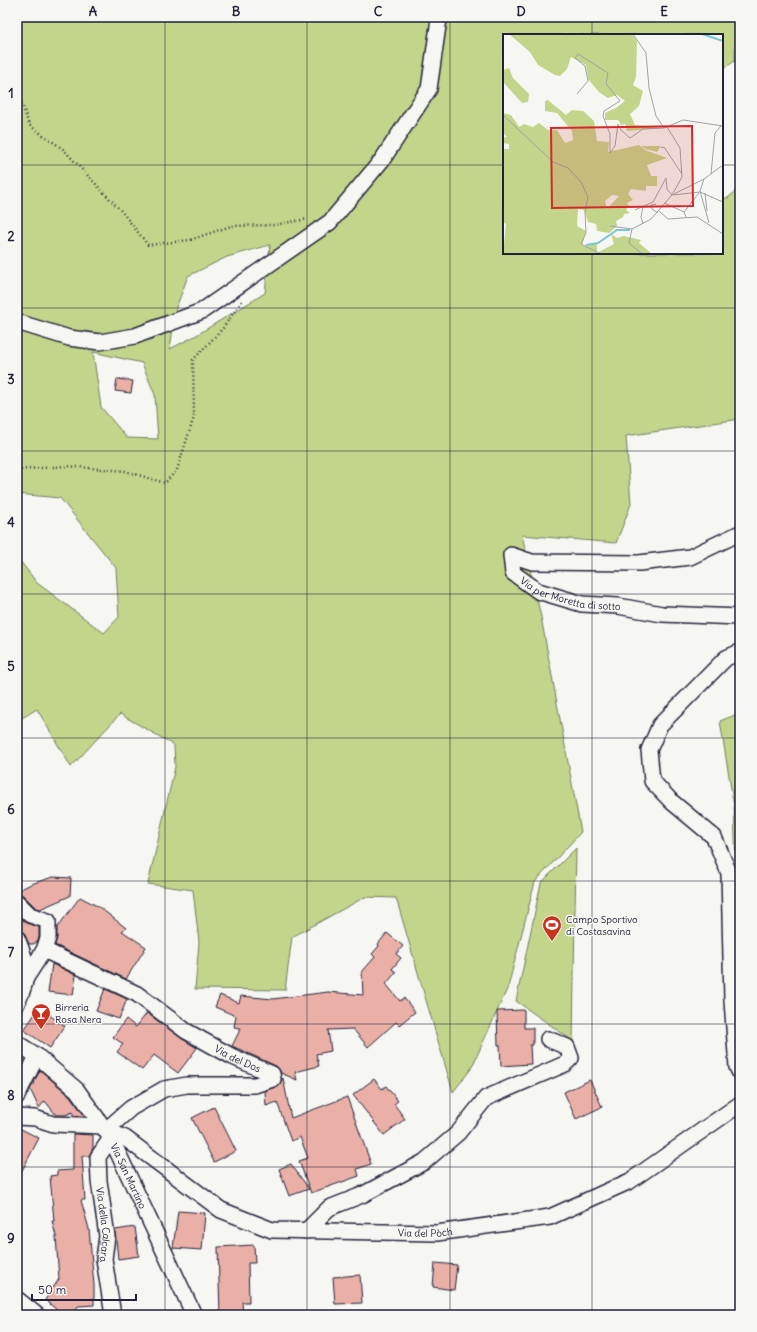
<svg xmlns="http://www.w3.org/2000/svg" width="757" height="1332" viewBox="0 0 757 1332" font-family="Delius,sans-serif">
<style>
.green{fill:#c3d58a;stroke:#727c62;fill-rule:evenodd}
.building{fill:#eab0a7;stroke:#22223b}
.lines{fill:none;stroke-linecap:round;stroke-linejoin:round}
.minor-casing{stroke:#22223b;stroke-width:18}
.path{stroke:#22223b;stroke-width:2.5;stroke-dasharray:1 3;stroke-linecap:butt}
.minor{stroke:#f6f6f2;stroke-width:15}
.grid{fill:none;stroke:#22223b;stroke-width:1;stroke-opacity:0.55}
.labels{text-anchor:middle;stroke-width:3;stroke-linejoin:round;paint-order:stroke}
.street-label{font-size:10px;fill:#22223b;stroke:#f6f6f2}
.poi-label{font-size:10px;fill:#22223b;stroke:#f6f6f2;text-anchor:start}
.inset-river{fill:none;stroke:#79c7d6;stroke-width:2}
.inset-road{fill:none;stroke:#a1a1a9;stroke-width:1}
.view{fill:#d62828;fill-opacity:0.15;stroke:#d62828;stroke-width:2}
.inset-edge{fill:none;stroke:#22223b;stroke-width:2}
.neatline{fill:none;stroke:#22223b;stroke-width:1.5}
.grid-label{font-size:13px;text-anchor:middle;font-weight:bold;fill:#22223b}
</style>
<rect width="100%" height="100%" fill="#f6f6f2"/>
<filter id="ink" filterUnits="userSpaceOnUse"><feTurbulence type="fractalNoise" baseFrequency=".025" numOctaves="2"/><feDisplacementMap in="SourceGraphic" scale="8" xChannelSelector="R" yChannelSelector="G"/><feConvolveMatrix kernelMatrix="1 2 1 2 8 2 1 2 1" color-interpolation-filters="sRGB"/></filter>
<g filter="url(#ink)">
<!-- green -->
<path class="green" d="M17,17H735V61L722,69V35H504V253H722V198H728L740,187V419L626,436L631,504L616,543L522,535L541,617L581,832L535,882L508,987L471,1069L453,1092L396,898L365,897L292,937L285,990L195,989L199,942L193,890L148,884L175,767L174,745L120,714L71,767L37,709L17,721V557L37,583L104,633L119,617L116,568L60,498L17,494ZM270,245L265,293L195,336L170,349L176,308L188,276L227,257ZM93,352L142,363L155,395L158,439L127,438L101,407Z
M740,713V990L734,807L720,721Z
M576,848L573,1041L516,1001L541,883Z"/>
<!-- building -->
<path class="building" d="M117,379L133,381L131,393L115,391Z
M53,877L71,878L70,896L40,909L35,907L23,895L17,893V891L31,884Z
M80,897L99,907L126,928L122,931L146,947L126,979L55,945L57,938V928Z
M17,915L27,923L39,927V937L37,942L33,944H29L23,931L17,929Z
M387,933L403,946L396,954L401,958L392,969L396,972L386,984L400,1001L404,998L415,1012L399,1025L396,1022L368,1047L353,1029L328,1030L331,1051L316,1054L319,1066L295,1072L297,1080L281,1073L279,1069L276,1066L232,1046L241,1028L234,1027L236,1016L215,1007L220,995L239,1003L241,996L273,999L328,992L363,995L362,972L375,957L372,954L379,946L378,944Z
M52,964L76,975L73,995L48,992Z
M105,989L127,999L119,1019L96,1011Z
M39,1008L65,1026L50,1048L24,1030Z
M524,1010V1028H533V1045H530L531,1064L501,1066L500,1045H498L497,1011Z
M147,1013L181,1038L197,1048L178,1073L154,1055L142,1070L117,1052L123,1044L113,1037L126,1019L136,1027Z
M40,1070L70,1096L85,1116H73V1112L65,1115H56L45,1101L39,1108L30,1089L35,1083L34,1082Z
M283,1078L291,1118L347,1097L371,1164L357,1169L359,1176L311,1193L299,1161L308,1158L300,1137L291,1141L277,1102L266,1106L265,1091L279,1085Z
M374,1079L382,1089L386,1086L398,1101L394,1104L405,1119L384,1135L353,1095Z
M590,1080L602,1107L576,1119L564,1092Z
M214,1107L236,1151L214,1162L192,1118Z
M17,1127L39,1138L17,1180Z
M73,1134L93,1135V1148L89,1156H82L85,1200H81L89,1229L94,1285V1305L78,1306L72,1315H63L45,1300L59,1279L56,1236L52,1221H54L50,1176L57,1175V1171L73,1170Z
M291,1164L309,1189L289,1196L279,1169Z
M178,1211L205,1213L202,1250L173,1248Z
M135,1227L139,1256L118,1259L115,1230Z
M254,1245L255,1263H248L249,1302H242L243,1315H220L218,1247Z
M435,1263L457,1265L454,1290L433,1287Z
M360,1275L362,1303L335,1304L333,1277Z"/>
<g class="lines">
<!-- minor casing -->
<g class="minor-casing">
<g id="minor">
<path d="M17,322L69,338L100,342L135,336L202,311L330,222L382,160L429,89L439,19L442,17"/>
<path id="s1" d="M740,533L690,557L639,563L532,562L511,555L513,573L538,591L582,604L618,606L662,614L740,617"/>
<path d="M740,652L726,658L660,725L649,750L652,781L672,802L714,837L729,873L732,1001L737,1067L740,1073"/>
<path d="M17,902L30,915L48,921V938L44,950L26,978"/>
<path d="M17,938C28,966 31,974 17,1003"/>
<path id="s2" d="M44,950L137,994L186,1031L233,1057L272,1074L273,1079L255,1085H187L164,1089L131,1108L106,1130L125,1138L221,1210L272,1230L437,1233L550,1217L630,1181L740,1104"/>
<path id="s3" d="M17,1043L37,1056L77,1090L111,1138L194,1315"/>
<path d="M17,1096L37,1056"/>
<path d="M17,1117L35,1118L53,1124L103,1126"/>
<path id="s4" d="M111,1138L98,1157L99,1181L107,1236L104,1259L113,1315"/>
<path d="M306,1231L329,1208L362,1195L424,1162L458,1133L486,1098L565,1064L571,1058L567,1047L548,1039"/>
<path d="M17,1299L37,1315"/>
</g>
</g>
<!-- path -->
<path class="path" d="M17,88L29,125L63,149L122,212L148,245L190,240L231,226L273,225L308,219
M17,470L66,466L125,471L165,483L177,470L194,417L193,360L223,328L242,301"/>
<!-- minor -->
<use href="#minor" class="minor"/>
</g>
</g>
<!-- grid -->
<path class="grid" d="M165,17V1315M307,17V1315M450,17V1315M592,17V35M17,165H504M722,165H740M592,253V1315M17,308H740M17,451H740M17,594H740M17,738H740M17,881H740M17,1024H740M17,1167H740"/>
<!-- icons -->
<defs>
<g id="stadium-pin" transform="scale(1)"><path d="M0 17L-7.5 6A9.5 9.5 0 1 1 7.5 6Z" fill="#c8321e" stroke="#f6f6f2"/><path d="M0-5a6.5 5 0 1 0 0 10a6.5 5 0 1 0 0-10ZM-3.5-1.8h7v3.6h-7Z" fill="#fff"/></g>
<g id="bar-pin" transform="scale(1)"><path d="M0 17L-7.5 6A9.5 9.5 0 1 1 7.5 6Z" fill="#c8321e" stroke="#f6f6f2"/><path d="M-6-5H6L.8 .8V4.5H3.5V6h-7V4.5H-.8V.8Z" fill="#fff"/></g>
</defs>
<g fill-rule="evenodd">
<use href="#stadium-pin" x="552" y="925"/>
<use href="#bar-pin" x="41" y="1013"/>
</g>
<g class="labels">
<!-- street labels -->
<g class="street-label">
<text dy="4" stroke="none"><textPath href="#s1" startOffset="317">Via per Moretta di sotto</textPath></text>
<text dy="4" stroke="none"><textPath href="#s2" startOffset="223">Via del Dos</textPath></text>
<text dy="4" stroke="none"><textPath href="#s3" startOffset="177">Via San Martino</textPath></text>
<text dy="4" stroke="none"><textPath href="#s4" startOffset="91">Via della Calcara</textPath></text>
<text dy="4" stroke="none"><textPath href="#s2" startOffset="796">Via del Pòch</textPath></text>
</g>
<!-- poi labels -->
<g class="poi-label">
<text x="566" y="923">Campo Sportivo<tspan x="566" dy="12">di Costasavina</tspan></text>
<text x="55" y="1011">Birreria<tspan x="55" dy="12">Rosa Nera</tspan></text>
</g>
</g>
<!-- overview -->
<g transform="translate(503 34)">
<rect width="220" height="220" fill="#f6f6f2"/>
<path d="M6,0H129L134,7L133,43L130,51L140,57L136,72L127,80L132,91L159,94L124,97L122,90L118,91L115,86H102V79L113,74L122,67L114,61L105,64L96,58L85,45L83,31L68,23L64,35L57,42L52,41L35,31L27,18ZM6,34L10,44L26,60L25,68L19,69L0,48V36ZM45,66L63,81L69,76L80,77L91,87L94,107L106,108L105,118L136,111L142,116L164,124L144,131L148,142H154V152H143V157L128,155L125,160L130,166L124,169L126,172L123,176L127,179L121,180L120,183L113,187L114,192L106,199L94,197L93,190L85,188L81,176L75,175L74,192L83,197L79,212L94,210V219L111,210L108,200L114,204L121,202L138,206L136,209L149,220H0L3,190L0,188V115H6V110L0,109V104L4,103L0,99V79L8,81L16,93L21,90L30,93L36,89L45,96H54L62,109L70,106L69,97L54,79L42,77V67ZM109,161L116,162L104,175L102,167ZM138,112H158L154,118L142,115Z" fill="#c3d58a" fill-rule="evenodd"/>
<path class="inset-river" d="M199,0L220,7M83,211L95,209L114,196H127"/>
<path class="inset-road" d="M130,0L143,19L146,54L153,82L161,94M74,60L85,47L82,32L72,24L75,20L105,39L103,50L117,67L101,77L100,82L107,100V119L112,112L115,90L118,96L127,104L140,95L161,94L180,86L220,92M0,81L50,128L65,134L78,148L85,163L82,178L83,199L78,210L98,220M158,114L161,113L179,140M208,140L212,99L218,92M201,145L197,157L206,189M202,159L204,177M170,161L197,158L220,168M150,168L163,144L164,155L169,161L179,143L177,114L164,93M161,169L181,178L183,183M153,170L148,171L149,175L155,179M132,176L150,168M156,177L165,185L194,183L220,200M181,178L196,159M140,190L138,183L140,172M107,192L129,195M139,220L126,209L129,195L148,185L169,161L201,145L220,131"/>
<path class="view" d="M189,92L190,172L49,174L48,94Z"/>
<rect width="220" height="220" class="inset-edge"/>
</g>
<!-- margin -->
<rect width="757" height="1332" fill="none" stroke="#f6f6f2" stroke-width="44"/>
<!-- scale -->
<path d="M32 1294v6h104v-6" fill="none" stroke="#22223b" stroke-width="2"/>
<text x="38" y="1294" font-size="12" fill="#22223b" stroke="#f6f6f2" stroke-width="3" paint-order="stroke">50 m</text>
<rect x="22" y="22" width="713" height="1288" class="neatline"/>
<g class="grid-label">
<text x="93" y="16">A</text>
<text x="236" y="16">B</text>
<text x="378" y="16">C</text>
<text x="521" y="16">D</text>
<text x="664" y="16">E</text>
<text x="11" y="98">1</text>
<text x="11" y="241">2</text>
<text x="11" y="384">3</text>
<text x="11" y="527">4</text>
<text x="11" y="671">5</text>
<text x="11" y="814">6</text>
<text x="11" y="957">7</text>
<text x="11" y="1100">8</text>
<text x="11" y="1243">9</text>
</g>
</svg>
